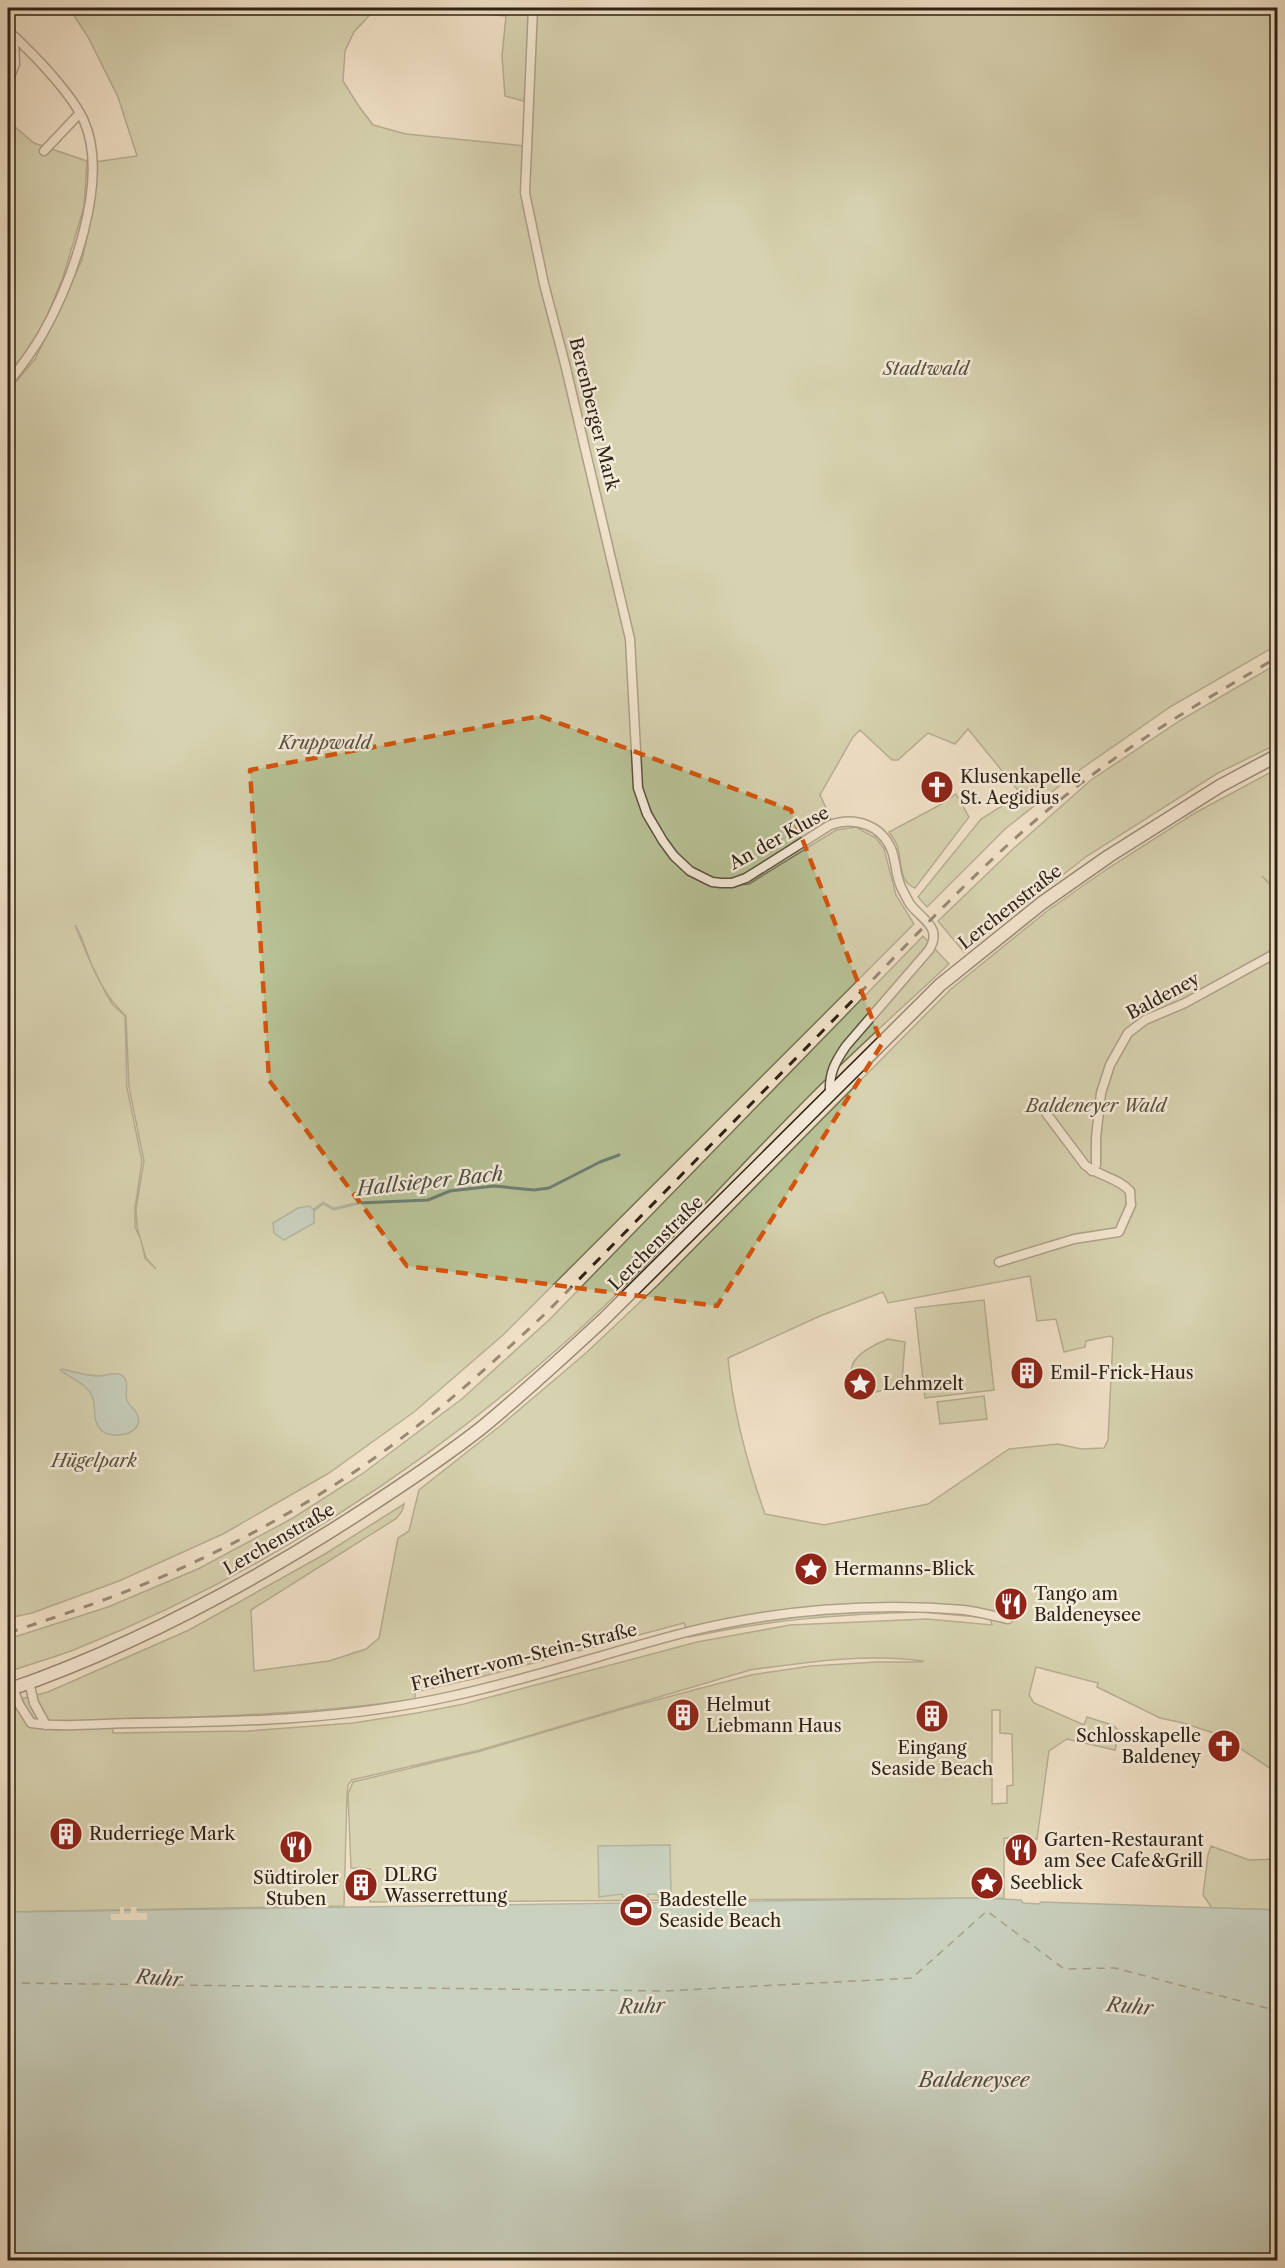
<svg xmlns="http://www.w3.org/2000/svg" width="1285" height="2268" viewBox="0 0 1285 2268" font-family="'Libre Caslon Text',serif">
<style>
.green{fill:#b8c296;stroke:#727256;stroke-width:1.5;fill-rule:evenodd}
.water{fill:#9abdb4;stroke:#6e7f74;stroke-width:1.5}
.pier{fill:#f0e0c6}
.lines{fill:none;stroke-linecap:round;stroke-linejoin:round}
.stream{stroke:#6e7f74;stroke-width:3}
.ferry{stroke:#4d5045;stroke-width:1.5;stroke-dasharray:8 6;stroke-linecap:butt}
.street-casing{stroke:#5d5241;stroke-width:11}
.secondary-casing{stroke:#2c2215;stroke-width:15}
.street{stroke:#f5ebda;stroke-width:8}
.secondary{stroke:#f5ebda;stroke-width:12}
.rail{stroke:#2c2215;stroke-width:3;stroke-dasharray:10 10;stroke-linecap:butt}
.marked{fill:none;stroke:#d5540d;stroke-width:4.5;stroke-dasharray:12 8;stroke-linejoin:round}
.labels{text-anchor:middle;stroke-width:5;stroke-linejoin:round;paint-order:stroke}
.park-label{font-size:18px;font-style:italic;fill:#56523c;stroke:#f5ebda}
.street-label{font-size:18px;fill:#2c2215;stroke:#f5ebda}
.poi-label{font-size:18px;fill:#2c2215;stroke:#f5ebda;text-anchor:start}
.water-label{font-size:20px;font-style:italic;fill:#4d5045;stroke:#f5ebda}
</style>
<rect width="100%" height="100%" fill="#f0e0c6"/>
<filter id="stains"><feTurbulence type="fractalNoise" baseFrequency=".00333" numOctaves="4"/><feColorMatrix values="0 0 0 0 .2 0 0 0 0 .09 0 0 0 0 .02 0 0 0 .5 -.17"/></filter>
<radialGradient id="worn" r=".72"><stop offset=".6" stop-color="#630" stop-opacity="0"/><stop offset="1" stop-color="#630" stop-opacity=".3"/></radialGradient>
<!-- green -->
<path class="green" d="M69,8H376L354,32L345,51L343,81L358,105L373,125L406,134L525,146L523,193L545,284L528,193L534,8H1277V645L1170,707L1081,769L1005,829L927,907L918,897L981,819L1021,794L968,729L955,744L928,733L898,760H892L860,730L853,737L820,795L831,819C810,833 790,846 769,860C760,865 751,873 741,877C690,893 654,828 642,787L627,639L636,792L649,827L673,859L729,886L749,884L836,830L856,827L876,838L884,849L896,895L914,924L503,1335L414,1412L329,1473L223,1534L119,1581L32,1613L8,1618V391L35,359L82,260L93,210L95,162L137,156L118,97L88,37ZM75,925C81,935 84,944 88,955C96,978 109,1000 126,1016L129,1087L144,1161L136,1209L137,1227L146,1258L156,1269L145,1258L141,1240L135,1227V1208L142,1161L127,1088L125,1016L113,1005L106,994L88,957Z
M425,8H531L527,102L505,96L502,56L506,16Z
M8,121L34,143L87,161L84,207L63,277L45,321L27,351L8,374Z
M1277,664V744L1218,773L1087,856L964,952L938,921L1014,848L1091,780L1181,720Z
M1277,769V809L1272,813L1277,811V891L1262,876L1278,893V1344L1273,1346L1278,1381L1277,1773L1220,1735L1183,1723L1160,1718L1097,1687L1098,1683L1036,1667L1029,1695L1034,1703L1084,1725L1087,1717L1112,1725L1120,1731L1115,1750L1067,1739L1049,1751L1037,1839L1004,1838V1898L370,1902V1869L351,1868L348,1794L353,1782L481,1751L622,1709L751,1675L811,1666L877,1662H922L923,1661C867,1653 806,1662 750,1670L480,1750L352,1780L348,1785L347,1795L344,1906L8,1912V1702L48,1692L189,1630L325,1554L404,1504L402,1511L397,1518L251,1610L254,1671L329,1661L366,1649L379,1638L398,1538L409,1531L419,1490L500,1426L586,1353L658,1285L951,989L1047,911L1107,869L1193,814ZM1030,1276L1037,1321L1056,1319L1064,1352L1085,1347L1086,1341L1110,1336L1113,1338L1108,1440L1104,1448L1081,1449L1058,1444L1009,1449L928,1504L824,1525L765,1514C747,1463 733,1412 728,1358L820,1316L883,1292L888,1303ZM922,1612L990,1618L992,1625L927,1619L790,1625L697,1642L464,1704L417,1713L353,1723L248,1731L113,1733L112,1719C215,1717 314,1714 415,1699V1692L477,1678L684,1623L689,1637C768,1620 840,1614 922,1612ZM992,1710H1000V1733L1012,1734L1013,1785L1007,1786V1803L992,1804Z
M956,794L969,817L915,888C898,882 902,859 897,845C895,840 892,836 889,832L938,806Z
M923,936L949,964C904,1006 858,1047 814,1091C732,1173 656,1260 570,1338C425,1468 257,1577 76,1649C53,1658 30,1664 8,1672V1639L108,1607L200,1568L293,1518L362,1474L463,1398L550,1319Z
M984,1300L994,1390L925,1398L915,1308Z
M888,1339L905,1342L902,1382C886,1391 870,1397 853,1386C852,1380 850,1373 852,1366C855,1354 877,1343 888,1339Z
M984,1396L987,1419L940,1424L937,1402Z
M1211,1846L1249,1860L1277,1859V1910L1212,1908L1203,1895L1208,1855Z"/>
<!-- water -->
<path class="water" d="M309,1206L314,1210V1223L284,1240L274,1233L273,1223L298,1208Z
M62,1369C74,1372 86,1376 99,1376C106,1376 115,1371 121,1375C131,1381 124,1392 127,1401C129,1405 133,1408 136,1412C144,1426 132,1434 119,1435C113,1435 107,1435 102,1431C91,1421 97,1408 92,1396C87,1384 70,1378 60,1370Z
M670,1845L671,1896L658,1897L657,1894H648V1897H623L622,1894L599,1897L598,1846Z
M975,1898L1021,1900L1023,1903L1039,1904L1041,1902L1277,1910V2260H8V1912Z"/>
<!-- pier -->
<path class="pier" d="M120,1907H124V1914L131,1913V1907H136L137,1913H147V1920H111V1914H120Z"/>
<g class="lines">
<!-- stream -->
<path class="stream" d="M314,1210L323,1203L334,1209L359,1203L428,1200L450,1191L494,1186L534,1190L549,1188L600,1162L619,1155"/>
<!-- ferry -->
<path class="ferry" d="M8,1983L664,1991L912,1978L987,1911L1064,1969L1115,1968L1278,2011"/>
<!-- street casing -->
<g class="street-casing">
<path id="street" d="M533,8L525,193L544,284L565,364L630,639L638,788L647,814L663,841L674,856L690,871L712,882L721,883H732L746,878L830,825C855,816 882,825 892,851C896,863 896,876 901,887C904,893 907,899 910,904C922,920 943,927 929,950L846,1046C835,1062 829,1073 830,1093
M8,30C13,36 19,40 24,46C42,63 74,98 84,121C110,180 72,282 42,335C32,352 20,368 8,383
M8,81L15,64L14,38
M44,151L80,113
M1092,1171L1096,1165V1138L1101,1093L1110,1065L1128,1033L1145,1020L1185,1003L1278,952
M999,1262L1074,1239L1119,1232L1131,1205L1130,1191C1118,1178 1099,1176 1085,1165L1046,1113
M29,1682L34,1703L46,1725
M13,1688L19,1704L31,1723C67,1728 104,1723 140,1723C245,1722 349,1719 452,1696C531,1679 609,1652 687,1632C775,1610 874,1602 964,1610C979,1612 994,1616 1008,1619"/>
</g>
<!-- secondary casing -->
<g class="secondary-casing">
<path id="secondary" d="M8,1690C138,1645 261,1578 376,1502C411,1479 447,1455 480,1429C523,1394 563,1357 603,1320L940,985L1042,903L1109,856L1220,786L1278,755"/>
</g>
<!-- street -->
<use href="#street" class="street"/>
<!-- secondary -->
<use href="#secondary" class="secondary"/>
<!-- rail -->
<path class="rail" d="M8,1633C68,1613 128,1593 186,1566C266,1529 343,1484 412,1430C459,1394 503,1353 546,1313C649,1208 752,1103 855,998C924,927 992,853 1070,792C1135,740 1206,699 1278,657"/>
</g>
<!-- marked area -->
<path d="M0 0H1285V2268H0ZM540,716L791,810L882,1044L717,1306L407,1266L269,1080L250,770Z" fill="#f0e0c6" fill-opacity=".55" fill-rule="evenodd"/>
<path class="marked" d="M540,716L791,810L882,1044L717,1306L407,1266L269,1080L250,770Z"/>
<!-- icons -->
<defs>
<g id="church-disc" transform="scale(1.725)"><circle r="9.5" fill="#8f2418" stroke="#f5ebda"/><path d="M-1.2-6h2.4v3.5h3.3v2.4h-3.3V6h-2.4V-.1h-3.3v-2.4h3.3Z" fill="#fff"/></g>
<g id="building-disc" transform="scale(1.725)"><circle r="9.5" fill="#8f2418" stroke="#f5ebda"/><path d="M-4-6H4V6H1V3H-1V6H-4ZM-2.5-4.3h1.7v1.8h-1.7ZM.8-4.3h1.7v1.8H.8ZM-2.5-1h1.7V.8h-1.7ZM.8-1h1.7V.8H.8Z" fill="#fff"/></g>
<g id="sight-disc" transform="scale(1.725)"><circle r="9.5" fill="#8f2418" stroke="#f5ebda"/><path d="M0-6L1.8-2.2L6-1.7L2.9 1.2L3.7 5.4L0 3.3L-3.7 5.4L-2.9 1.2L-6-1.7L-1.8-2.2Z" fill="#fff"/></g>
<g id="restaurant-disc" transform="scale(1.725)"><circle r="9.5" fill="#8f2418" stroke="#f5ebda"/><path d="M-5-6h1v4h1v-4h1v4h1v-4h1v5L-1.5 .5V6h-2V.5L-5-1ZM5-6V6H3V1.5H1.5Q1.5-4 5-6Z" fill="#fff"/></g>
<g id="stadium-disc" transform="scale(1.725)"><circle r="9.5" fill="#8f2418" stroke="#f5ebda"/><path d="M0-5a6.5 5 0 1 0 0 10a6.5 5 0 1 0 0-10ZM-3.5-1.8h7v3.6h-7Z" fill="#fff"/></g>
</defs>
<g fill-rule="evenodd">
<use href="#church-disc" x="937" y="787"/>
<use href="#building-disc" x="1027" y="1373"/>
<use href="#sight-disc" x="860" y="1384"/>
<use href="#sight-disc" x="811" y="1569"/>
<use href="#restaurant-disc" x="1011" y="1604"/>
<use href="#building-disc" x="683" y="1715"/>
<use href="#building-disc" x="932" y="1716"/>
<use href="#church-disc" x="1224" y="1746"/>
<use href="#building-disc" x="66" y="1834"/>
<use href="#restaurant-disc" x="296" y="1847"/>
<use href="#restaurant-disc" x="1021" y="1850"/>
<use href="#sight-disc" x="987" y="1883"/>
<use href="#building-disc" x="361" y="1885"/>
<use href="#stadium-disc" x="636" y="1910"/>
</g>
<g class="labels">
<!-- park labels -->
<g class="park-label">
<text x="926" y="375">Stadtwald</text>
<text x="325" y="749">Kruppwald</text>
<text x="1096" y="1112">Baldeneyer Wald</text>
<text x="94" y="1467">Hügelpark</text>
</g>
<!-- street labels -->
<g class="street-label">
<text transform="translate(594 414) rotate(76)" y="6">Berenberger Mark</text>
<text transform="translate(779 838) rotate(-29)" y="6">An der Kluse</text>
<text transform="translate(1010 907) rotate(-38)" y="6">Lerchenstraße</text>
<text transform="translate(1163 996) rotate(-28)" y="6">Baldeney</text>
<text transform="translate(656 1243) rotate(-45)" y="6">Lerchenstraße</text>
<text transform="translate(279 1539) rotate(-30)" y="6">Lerchenstraße</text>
<text transform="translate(524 1657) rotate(-14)" y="6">Freiherr-vom-Stein-Straße</text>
</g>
<!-- poi labels -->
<g class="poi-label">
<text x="960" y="783">Klusenkapelle<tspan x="960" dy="21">St. Aegidius</tspan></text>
<text x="1050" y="1379">Emil-Frick-Haus</text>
<text x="883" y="1390">Lehmzelt</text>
<text x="834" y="1575">Hermanns-Blick</text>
<text x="1034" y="1600">Tango am<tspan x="1034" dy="21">Baldeneysee</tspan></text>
<text x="706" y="1711">Helmut<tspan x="706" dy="21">Liebmann Haus</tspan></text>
<text x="1201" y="1742" text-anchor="end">Schlosskapelle<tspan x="1201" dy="21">Baldeney</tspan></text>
<text x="932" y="1754" text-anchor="middle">Eingang<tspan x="932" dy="21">Seaside Beach</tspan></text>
<text x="89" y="1840">Ruderriege Mark</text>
<text x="1044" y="1846">Garten-Restaurant<tspan x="1044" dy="21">am See Cafe&amp;Grill</tspan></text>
<text x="384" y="1881">DLRG<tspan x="384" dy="21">Wasserrettung</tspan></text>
<text x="296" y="1884" text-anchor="middle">Südtiroler<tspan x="296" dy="21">Stuben</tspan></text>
<text x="1010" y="1889">Seeblick</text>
<text x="659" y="1906">Badestelle<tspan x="659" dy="21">Seaside Beach</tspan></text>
</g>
<!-- water labels -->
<g class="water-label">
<text transform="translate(430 1181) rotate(-6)" y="7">Hallsieper Bach</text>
<text transform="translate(159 1978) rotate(4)" y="7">Ruhr</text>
<text transform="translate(642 2006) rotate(-2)" y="7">Ruhr</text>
<text transform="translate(1130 2006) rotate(5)" y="7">Ruhr</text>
<text x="974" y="2087">Baldeneysee</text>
</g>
</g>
<!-- margin -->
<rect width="1285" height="2268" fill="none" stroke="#f0e0c6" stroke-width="30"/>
<rect x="9" y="9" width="1267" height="2250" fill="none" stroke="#2c2215" stroke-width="3"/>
<rect x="15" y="15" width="1255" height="2238" fill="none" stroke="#2c2215" stroke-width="1.5"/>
<rect width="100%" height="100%" filter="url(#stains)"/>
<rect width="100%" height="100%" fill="url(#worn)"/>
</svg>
